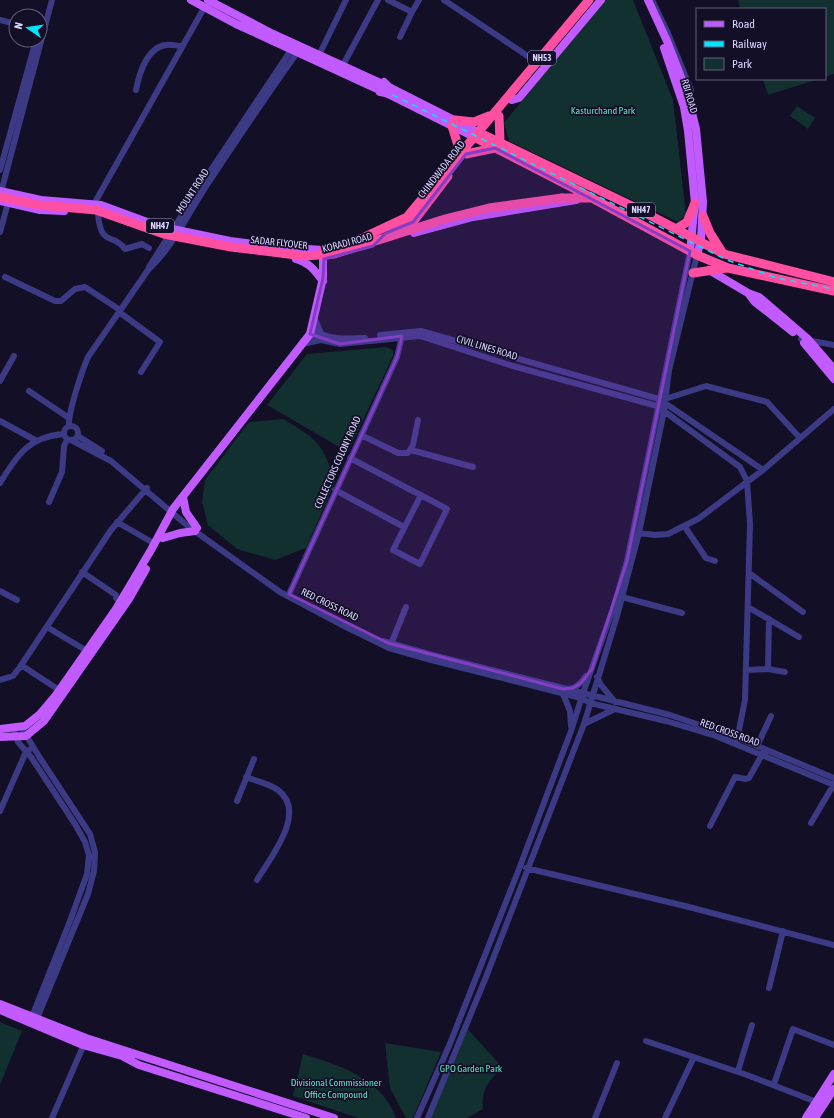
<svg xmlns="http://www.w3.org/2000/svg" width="834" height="1118" viewBox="0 0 834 1118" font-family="'Asap Condensed',sans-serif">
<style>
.green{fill:#12302f}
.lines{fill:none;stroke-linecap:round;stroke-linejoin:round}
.minor{stroke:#3d3a85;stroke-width:6}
.major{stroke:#c25bff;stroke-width:8}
.highway{stroke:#ff4fa3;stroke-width:9}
.rail{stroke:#00e5ff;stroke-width:1.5;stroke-dasharray:6 5;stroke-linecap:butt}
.major-bridge{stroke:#c25bff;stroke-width:8}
.highway-bridge{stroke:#ff4fa3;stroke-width:9}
.marked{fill:#843dc5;fill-opacity:0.2;stroke:#843dc5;stroke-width:3;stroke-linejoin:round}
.labels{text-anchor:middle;stroke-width:3.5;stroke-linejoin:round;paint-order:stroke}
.shield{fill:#130f26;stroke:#9e99be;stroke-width:1}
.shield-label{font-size:9px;font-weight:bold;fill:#d9d4ff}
.street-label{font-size:10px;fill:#d9d4ff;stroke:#130f26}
.park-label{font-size:10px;fill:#5fe0c0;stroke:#130f26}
</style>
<rect width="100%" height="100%" fill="#130f26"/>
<!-- green -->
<path class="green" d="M604,0H633L673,100L686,215L678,222L509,141L504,123Z
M738,0H834V74L825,77V9H740Z
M763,79H819L768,95Z
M797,106L815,118L808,129L790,116Z
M386,347L393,350V356L348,452L267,405L307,354Z
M283,419C317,439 323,443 335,482L306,548L275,560L237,549L208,525L202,502L205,480L249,422Z
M0,1022L22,1031L0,1085Z
M463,1024L502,1067C489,1082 481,1088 483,1109L467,1118H428Z
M385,1043L441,1052L413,1118H406L390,1088Z
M303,1054C339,1065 382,1078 396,1118H358L293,1096Z"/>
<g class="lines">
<!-- minor -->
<path class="minor" d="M388,0L412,12L419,0
M444,0L538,63
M652,0L667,31L691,90L690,100
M0,20L16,24
M400,37L412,12
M320,53L346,0
M343,65L378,0
M136,90C139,74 147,47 166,45C171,44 177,46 182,46
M0,170L36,40
M0,196L52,0
M94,204L204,8
M98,214C101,248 113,232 125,249L142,244L149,248
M0,232L8,203
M149,267L199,188L293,47
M5,277L55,301H61L75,289L85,287L120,310
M119,312L160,342L141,372
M314,317L322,336
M311,329C329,340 345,339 365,338
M310,334L321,340L340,344L420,336L513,366L657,406L740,467L747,481L750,524L745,700L737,740
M380,335L421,331L659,399L763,470
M801,339L834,345
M302,344L321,340
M0,381L14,356
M29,391L69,418
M665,399L706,386L767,402L800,438
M0,421L35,440
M64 433a7 7 0 1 1 14 0a7 7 0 1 1-14 0Z
M69,426C68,412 82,371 88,357L148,270C172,248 187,216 205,188C235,142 267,95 299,50
M361,435L398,453H408L413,445L418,420
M78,436L102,451
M71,440L111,461L189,527L280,592L346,627L389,648L431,660L581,698L590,703L666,721L716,736L834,785
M411,450L473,467
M350,458L447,509L420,564L393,550L421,495
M0,483C17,455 29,437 63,434
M335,490L404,527
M49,502L62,472L64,446L67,440
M117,522L155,544
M685,527L706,558L715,561
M639,533L655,535L668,534L698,519L763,470L834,409
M82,572L116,595V598L120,602
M749,573L803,612
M0,591L17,600
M289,594L397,357L402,336
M622,597L682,613
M748,607L799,637
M47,627L87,651
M383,641L432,655L670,715L738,738L834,778
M391,644L406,607
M21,665L59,690
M768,669L769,619
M746,670L768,669L785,672
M597,677L601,685L615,702
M0,680L13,676L20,667L111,530L147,488
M569,689C577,688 582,682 586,676
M563,694L570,711L571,726
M584,724L615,709
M21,727L40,758L90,834L95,852L94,871L88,894L36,1021
M15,733L18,742L31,757L75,824L85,842L89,855L87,874L70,921L31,1019
M757,746L771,716
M246,777C256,781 270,784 278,790C308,812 270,858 257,880
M237,801L254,759
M0,811L25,754L29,750
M811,823L834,784
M710,826L735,777L746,779L749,778L764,751
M526,868L685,906L834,945
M769,988L783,931
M646,1041L747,1075L819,1103
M738,1071L752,1025
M774,1084L793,1029L834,1045
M52,1118L85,1042
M417,1118L449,1046L519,869L571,731L583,693L613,609L627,561L690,251
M428,1118L486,977L584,724L617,616L639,533L664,411L669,370L697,255
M595,1118L617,1063
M665,1118L694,1057"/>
<!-- major -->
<path class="major" d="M648,0L667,41L687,93L696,129L703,202L701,240L697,255
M664,48L684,107L688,131L695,203L690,251
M384,82L389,87L478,132
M380,92L386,93L474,137
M512,100L519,98L601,0
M0,191L41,200L101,205L158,226L230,241L277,247L323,250V278L310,334L173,509L151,550L116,609L56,695L40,714L25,726L0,729
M0,201L40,210L64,211
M414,233L473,217L576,200
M296,259C310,263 314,270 323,281
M709,270L748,293L759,297L808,339L834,369
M748,293L755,302L793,332
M804,343L834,379
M183,497L186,512L197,528
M163,538L180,533L195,531
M0,737L26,736L44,721L129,599L146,569
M0,1004L86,1038L334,1118
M0,1010L83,1045L122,1056L139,1065L306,1118
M806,1118L834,1074
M815,1118L834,1089"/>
<!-- highway -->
<path class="highway" d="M499,116L500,141
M455,120L474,122L489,116
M452,126L460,152
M478,132L636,208L724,254L834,282
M474,137L579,191L697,255L728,268L834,291
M466,154L495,148
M562,198H590
M703,216L710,233L722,252
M676,229L687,222L695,203
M393,230L413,222L448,176
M323,250L358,240L407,217L589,0
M693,273L727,268"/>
<!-- rail -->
<path class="rail" d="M194,0L277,43L397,97L727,260L777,278L834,289"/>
<!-- major-bridge -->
<path class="major-bridge" d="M191,0L236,24L386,93
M208,0L273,34L389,87"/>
<!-- highway-bridge -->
<path class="highway-bridge" d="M0,197L39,205L96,210L164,234L231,247L304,256L334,254L445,219L489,208L562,198"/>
</g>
<!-- marked area -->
<path class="marked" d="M495,148L690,251L627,561L592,669L581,683L573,688L563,689L388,643L289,594L397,357L402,336L340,344L310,334L323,278L324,259L373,246L386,233L413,222L466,154Z"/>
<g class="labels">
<!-- shield labels -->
<g class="shield">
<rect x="528" y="51" width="28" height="14" rx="3"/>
<rect x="627" y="203" width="28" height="14" rx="3"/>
<rect x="146" y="219" width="28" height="14" rx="3"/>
</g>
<g class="shield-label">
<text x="542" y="61">NH53</text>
<text x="641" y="213">NH47</text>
<text x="160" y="229">NH47</text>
</g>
<!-- street labels -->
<g class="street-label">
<text transform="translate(690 96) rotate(74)" y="4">RBI ROAD</text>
<text transform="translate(441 169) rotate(-52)" y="4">CHINDWADA ROAD</text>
<text transform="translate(192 191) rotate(-57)" y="4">MOUNT ROAD</text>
<text transform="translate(279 242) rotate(6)" y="4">SADAR FLYOVER</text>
<text transform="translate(347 242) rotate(-15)" y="4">KORADI ROAD</text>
<text transform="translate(487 347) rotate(17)" y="4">CIVIL LINES ROAD</text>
<text transform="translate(337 462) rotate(-66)" y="4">COLLECTORS COLONY ROAD</text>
<text transform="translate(330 604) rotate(26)" y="4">RED CROSS ROAD</text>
<text transform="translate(730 732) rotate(20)" y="4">RED CROSS ROAD</text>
</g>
<!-- park labels -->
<g class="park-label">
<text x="603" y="114">Kasturchand Park</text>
<text x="471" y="1072">GPO Garden Park</text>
<text x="336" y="1086">Divisional Commissioner<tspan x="336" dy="12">Office Compound</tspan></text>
</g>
</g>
<!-- legend -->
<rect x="696" y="8" width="130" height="72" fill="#130f26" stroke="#625e7d"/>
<rect x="704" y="21" width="20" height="6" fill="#c25bff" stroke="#625e7d"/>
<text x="732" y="28" font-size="12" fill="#d9d4ff">Road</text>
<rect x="704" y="41" width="20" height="6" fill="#00e5ff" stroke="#625e7d"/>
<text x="732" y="48" font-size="12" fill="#d9d4ff">Railway</text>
<rect x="704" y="58" width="20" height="12" fill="#12302f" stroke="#625e7d"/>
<text x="732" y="68" font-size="12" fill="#d9d4ff">Park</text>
<!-- north arrow -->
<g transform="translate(28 28) rotate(283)"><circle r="19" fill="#130f26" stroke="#625e7d"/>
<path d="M0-3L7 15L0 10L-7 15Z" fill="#00e5ff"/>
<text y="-6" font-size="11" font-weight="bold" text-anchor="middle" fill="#d9d4ff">N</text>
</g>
</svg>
